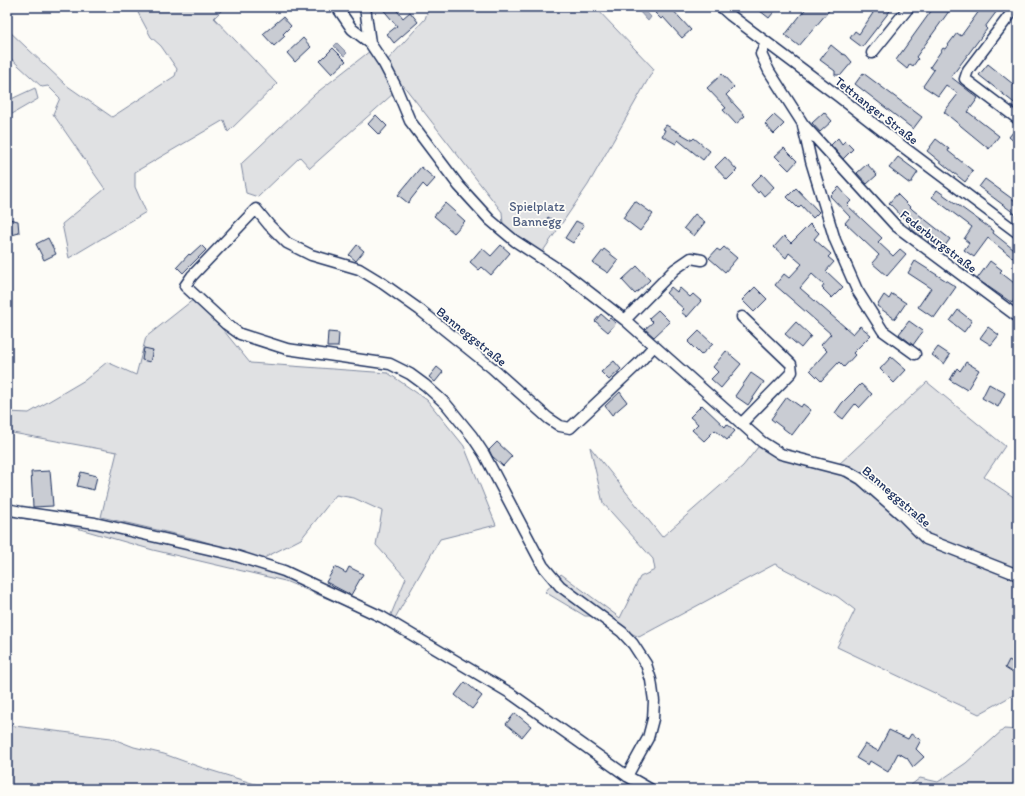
<svg xmlns="http://www.w3.org/2000/svg" width="1025" height="796" viewBox="0 0 1025 796" font-family="Itim,sans-serif">
<style>
.green{fill:#e0e1e3;stroke:#7e88a0}
.water{fill:#b3b8c5;stroke:#76819c}
.building{fill:#c9ccd3;stroke:#1b2f5e}
.lines{fill:none;stroke-linecap:round;stroke-linejoin:round}
.minor-casing{stroke:#1b2f5e;stroke-width:13}
.minor{stroke:#fdfcf7;stroke-width:10}
.labels{text-anchor:middle;stroke-width:3.5;stroke-linejoin:round;paint-order:stroke}
.street-label{font-size:13px;fill:#1b2f5e;stroke:#fdfcf7}
.park-label{font-size:13px;fill:#4c5c7f;stroke:#fdfcf7}
</style>
<rect width="100%" height="100%" fill="#fdfcf7"/>
<filter id="ink" filterUnits="userSpaceOnUse"><feTurbulence type="fractalNoise" baseFrequency=".025" numOctaves="2"/><feDisplacementMap in="SourceGraphic" scale="8" xChannelSelector="R" yChannelSelector="G"/><feConvolveMatrix kernelMatrix="1 2 1 2 8 2 1 2 1" color-interpolation-filters="sRGB"/></filter>
<g filter="url(#ink)">
<!-- green -->
<path class="green" d="M135,7H225L214,18L277,84L228,132L224,120L135,172V187L146,212L69,258L62,224L105,189L53,114L60,98L48,86L42,87L7,55V29L66,85L112,117L175,76L177,69L161,46L151,37Z
M429,7H595L654,69L588,185L541,254L521,240L503,225L502,212L403,85L310,168L300,157L258,197L246,193L241,164L315,94L370,51L384,64L425,19Z
M35,88L38,99L7,117V101Z
M194,299L220,326L250,363L388,373L427,400L464,446L496,525L440,539L395,618L390,617L406,578L376,545L382,511L354,498L336,495L301,539L262,559L196,539L101,517L117,452L7,432V412L29,413L85,380L107,362L136,375L146,337Z
M927,382L1005,446L984,477L1018,500V696L1015,694L979,714L837,647L855,610L838,597L775,564L639,637L595,616H585L545,592L561,574L620,618L640,577L655,570L653,559L603,503L590,447L662,537L743,466L762,442L837,466Z
M7,513L102,526L236,559L279,573L365,614L285,581L153,550L66,525L7,516Z
M7,725L111,738L134,747L164,754L200,767L271,789H7Z
M1004,729L1018,730V789H906L920,778L938,782L966,763Z"/>
<!-- water -->
<path class="water" d="M642,7L651,17L648,21L638,10Z
M337,43L347,53L344,56L334,46Z"/>
<!-- building -->
<path class="building" d="M381,7H394L403,18L410,12L418,22L394,43L387,34L397,26Z
M654,7H670L691,30L682,38L663,17L661,19L655,13L658,11Z
M755,7H778L769,18Z
M807,7H832L799,46L785,35Z
M876,7H893L862,47L850,38L855,31L859,34L873,13L872,12Z
M934,7H952L916,57L918,59L913,66L910,64L907,69L896,60Z
M982,7H1000L985,27L987,29L951,77L978,98L968,112L999,136L989,149L944,112L958,94L946,85L938,96L923,86L934,70L930,67L943,48L945,49L957,33L961,36Z
M283,17L291,26L283,34L285,36L274,46L263,34Z
M303,38L311,47L295,62L287,53Z
M831,45L842,54L846,55L852,62L841,75H835V71L820,60Z
M333,48L346,61L332,74L320,61Z
M988,64L1018,88V106L979,75Z
M863,73L922,117L913,129L855,84Z
M722,74L734,87L726,95L745,116L736,124L723,110L726,108L707,88Z
M824,112L832,121L820,132L812,123Z
M376,115L387,126L379,135L368,124Z
M774,115L784,124L774,134L765,124Z
M666,125L692,140L694,138L710,151L703,160L678,140L676,144L662,136L665,130L663,129Z
M1018,126V145L1009,137Z
M838,138L842,144L845,141L853,149L843,159L831,145Z
M936,139L949,149L948,151L973,171L965,182L927,151Z
M784,148L797,161L789,170L775,156Z
M725,157L737,170L727,180L715,167Z
M898,157L918,172L910,184L889,168Z
M867,164L877,175L867,184L857,173Z
M421,167L435,179L427,188L423,184L408,203L398,195Z
M762,174L774,187L764,196L760,191L758,193L751,185Z
M985,179L1018,203V216L979,187Z
M839,187L851,201L847,205L882,238L878,242L893,256L900,249L906,254L887,276L872,263L879,255L845,223L850,217L830,196Z
M796,188L819,212L813,218L801,205L798,208L787,197Z
M937,190L994,231L993,233L1018,253V262L988,238L974,257L964,250L969,243L964,239L972,227L932,197Z
M897,194L913,210L950,239L941,251L928,242L932,236L926,232L922,237L915,232L909,227L910,225L889,203Z
M635,201L653,214L640,231L623,218Z
M445,203L465,221L454,233L434,216Z
M695,214L705,222L694,236L684,228Z
M548,217L554,221L550,228L544,224Z
M9,219L18,221L19,233L12,235Z
M576,221L584,225L573,243L565,238Z
M810,224L819,233L814,239L831,254L828,257L834,262L826,271L843,287L832,298L822,288L824,285L812,274L800,288L853,334L860,326L871,335L853,353L855,355L844,367L839,362L821,381L810,370L827,351L821,345L831,334L775,285L784,274L789,278L802,264L789,253L786,258L774,247L784,236L791,243Z
M48,238L56,254L44,260L36,244Z
M201,245L206,250L183,273L177,267L189,254L190,255Z
M357,245L364,251L356,261L349,255Z
M501,245L510,253L491,275L482,267L479,270L470,262L482,248L491,256Z
M724,247L737,258L725,272L709,258L717,249L720,251Z
M604,249L618,260L608,273L593,263Z
M915,261L956,287L934,318L918,307L931,288L908,273Z
M990,261L1002,270L1000,272L1018,286V294L1012,303L977,279Z
M637,266L650,280L635,294L622,280Z
M671,287L677,292L680,288L690,297L693,294L701,301L687,317L681,312L684,309L666,293Z
M755,287L767,299L754,312L742,300Z
M892,294L906,303L895,319L877,306L884,295L889,299Z
M658,310L670,322L654,337L645,329L653,322L649,318Z
M958,310L972,321L964,332L950,321Z
M601,314L608,320L610,318L616,323L608,332L595,321Z
M909,321L923,331L913,345L899,334Z
M796,322L811,336L801,348L785,334Z
M988,327L999,335L991,345L980,338Z
M699,331L713,344L701,355L688,342Z
M328,332L339,333L338,347H327Z
M938,347L950,355L944,364L932,355Z
M144,348L153,350L150,362L142,360Z
M726,351L741,364L721,388L711,379L718,372L713,367Z
M891,357L906,370L894,383L880,369Z
M614,361L621,369L609,380L601,372Z
M966,362L979,370L967,390L950,380L957,368L960,371Z
M437,367L443,372L435,382L429,377Z
M751,373L764,382L748,405L735,396Z
M861,384L872,394L859,408L855,404L843,419L835,413L842,403Z
M989,384L1005,393L998,407L982,398Z
M620,392L627,402L612,415L605,406Z
M787,397L801,407L803,404L811,410L792,435L771,419Z
M702,405L725,427L727,424L735,431L727,440L715,430L704,441L692,430L698,424L690,417Z
M497,442L512,456L503,466L492,456L489,450Z
M50,471L53,506L33,507L31,472Z
M81,472L97,476L94,490L77,486Z
M335,567L346,573L349,567L363,574L351,595L326,582Z
M1009,660L1018,665L1013,673L1005,668Z
M465,682L482,696L472,709L455,695Z
M515,713L531,726L522,737L506,724Z
M889,730L908,739L911,734L921,740L916,749L924,757L913,767L907,758L898,753L888,772L870,761L868,765L856,758L865,744L878,751Z"/>
<g class="lines">
<!-- minor casing -->
<g class="minor-casing">
<path id="minor" d="M337,7L352,29L370,43L384,64L395,85L410,121L459,186L490,220L515,241L567,275L625,320L762,442L781,454L847,471L861,479L902,515L926,539L1018,575
M365,7L370,43
M721,7L730,15L838,96L906,149L1018,233
M1016,7L968,70L965,79L1018,119
M766,43L761,54L769,71L803,124L896,226L1018,317
M872,53L909,7
M803,126L811,161L835,240L857,290L883,331L915,354
M625,320L675,269L691,258L702,260
M741,424L792,372L791,364L742,317
M7,509L21,512L95,523L230,554L284,571L382,617L510,693L627,776L650,789
M627,776L648,738L653,719L654,701L651,680L646,664L633,644L622,632L560,586L543,566L484,454L472,436L446,404L425,385L410,374L390,364L287,349L240,334L226,324L185,286L192,276L256,209L269,225L287,243L311,255L359,269L382,283L420,310L491,367L548,418L560,426L570,428L638,364L654,346"/>
</g>
<!-- minor -->
<use href="#minor" class="minor"/>
</g>
</g>
<g class="labels">
<!-- street labels -->
<g class="street-label">
<text transform="translate(877 110) rotate(38)" y="5">Tettnanger Straße</text>
<text transform="translate(939 241) rotate(38)" y="5">Federburgstraße</text>
<text transform="translate(472 336) rotate(39)" y="5">Banneggstraße</text>
<text transform="translate(897 496) rotate(41)" y="5">Banneggstraße</text>
</g>
<!-- park labels -->
<g class="park-label">
<text x="537" y="211">Spielplatz<tspan x="537" dy="15">Bannegg</tspan></text>
</g>
</g>
<!-- margin -->
<rect width="1025" height="796" fill="none" stroke="#fdfcf7" stroke-width="24"/>
<rect x="12" y="12" width="1001" height="772" fill="none" stroke="#1b2f5e" stroke-width="1.5" filter="url(#ink)"/>
</svg>
